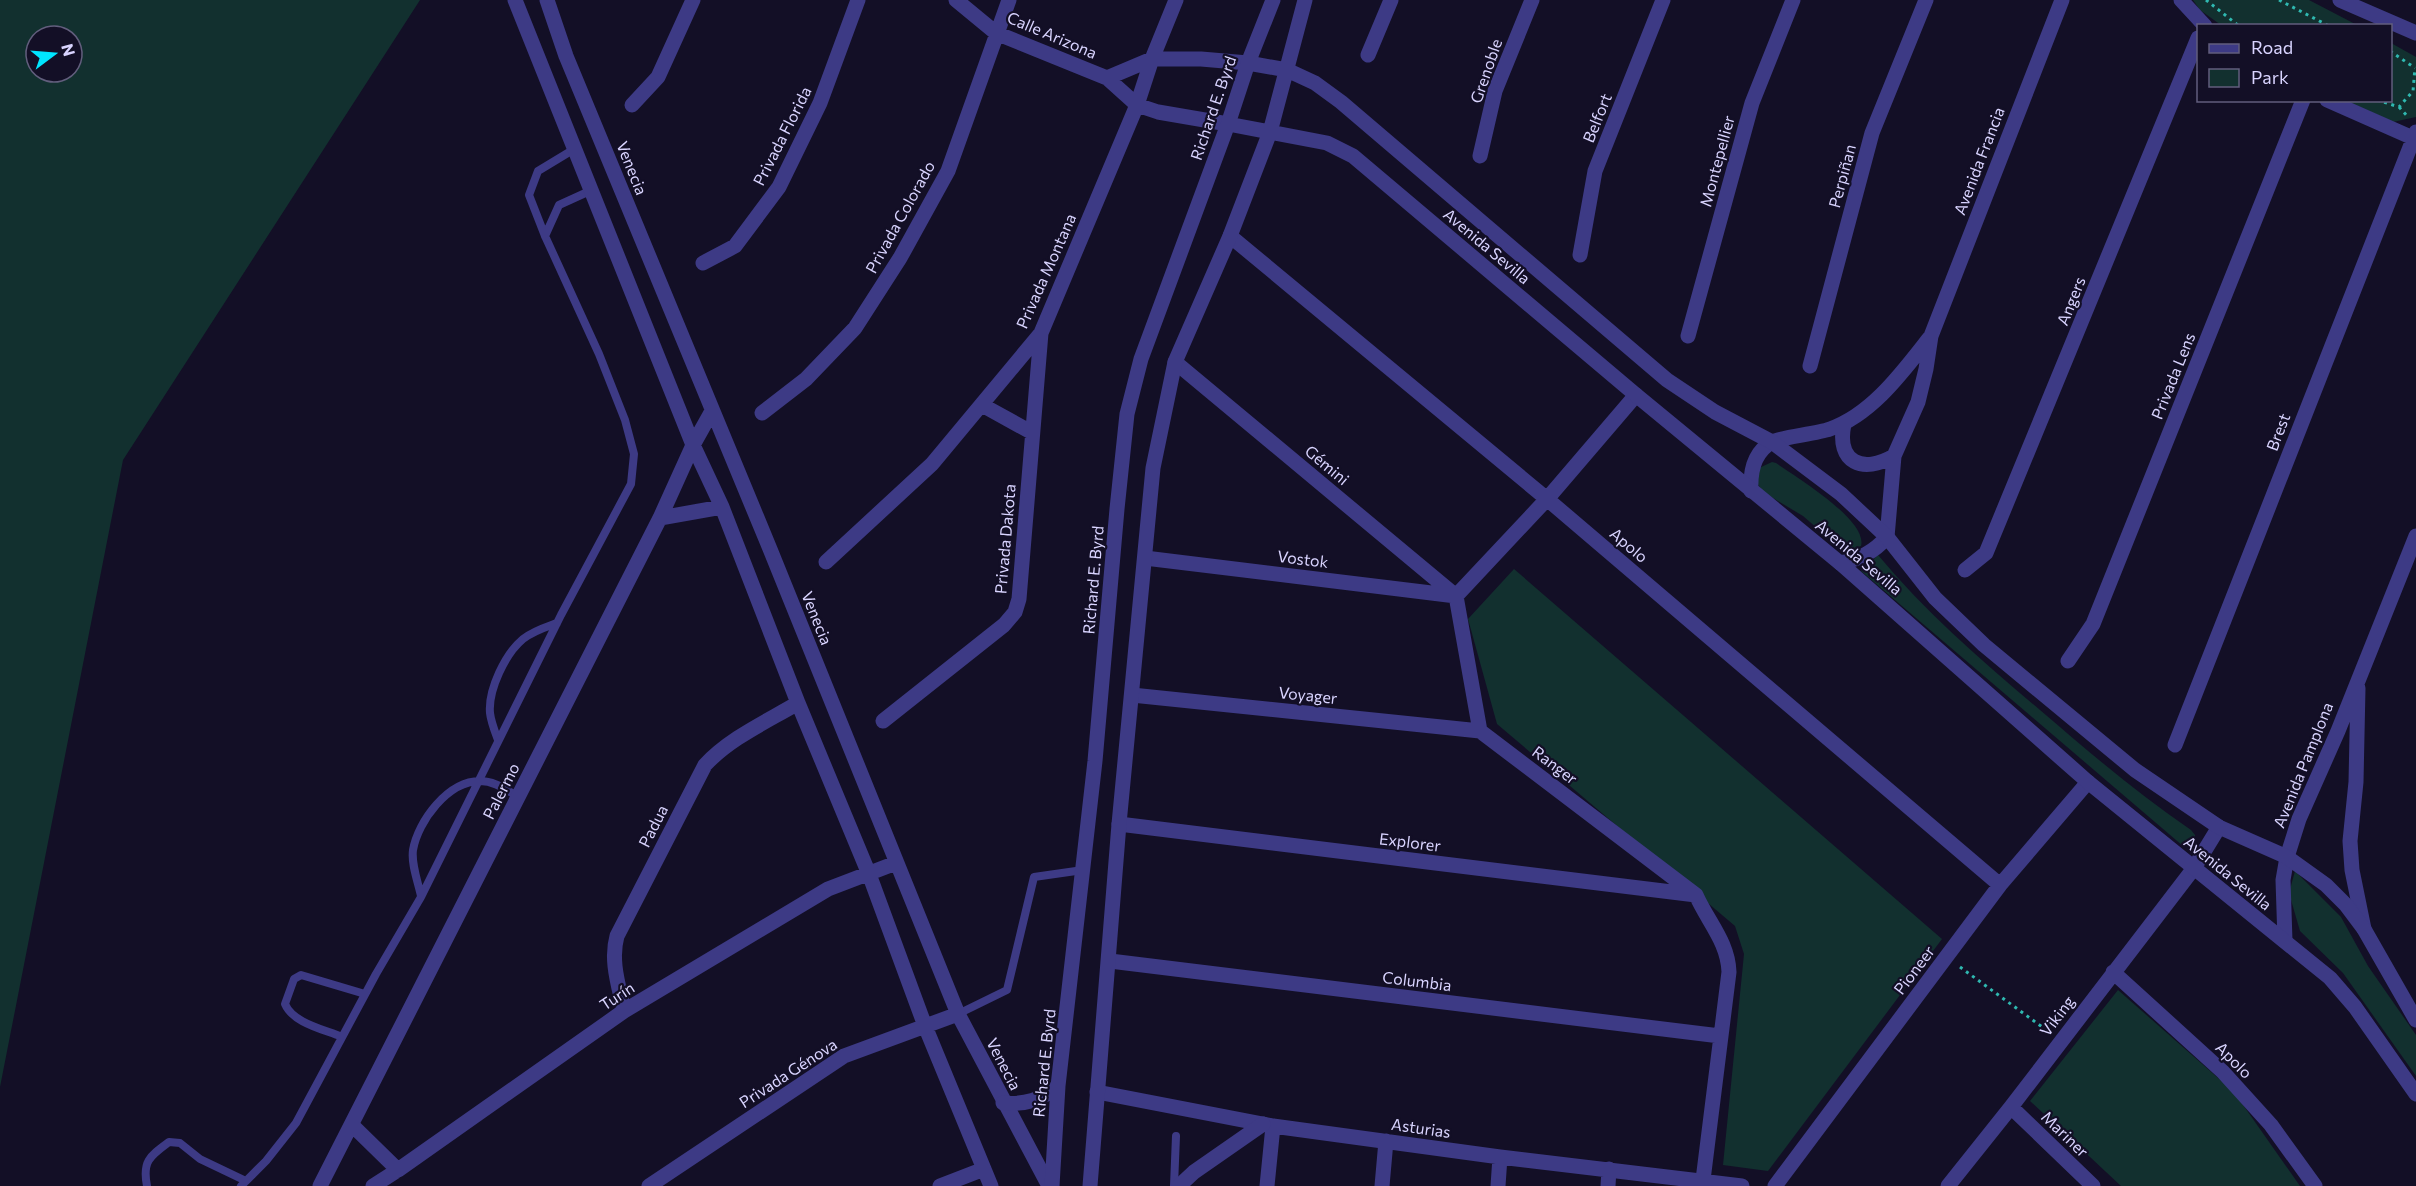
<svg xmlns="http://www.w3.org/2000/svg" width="2416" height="1186" viewBox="0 0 2416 1186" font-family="Commissioner,sans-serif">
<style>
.park{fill:#12302f;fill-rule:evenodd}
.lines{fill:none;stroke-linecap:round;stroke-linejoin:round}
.path{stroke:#2fb8b0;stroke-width:3;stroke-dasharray:3 4.5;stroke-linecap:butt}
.service{stroke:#3d3a85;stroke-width:8}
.minor{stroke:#3d3a85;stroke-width:15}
.tertiary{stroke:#3d3a85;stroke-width:15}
.labels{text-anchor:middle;stroke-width:4.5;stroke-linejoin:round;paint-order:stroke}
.street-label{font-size:16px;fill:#d9d4ff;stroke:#130f26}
</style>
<rect width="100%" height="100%" fill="#130f26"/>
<!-- park -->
<path class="park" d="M0,0H420L123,460L0,1087ZM36,36H72V72H36Z
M2193,0H2309L2357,25H2221L2200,10Z
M2391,43L2416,57V117L2393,122L2347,101L2390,100Z
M1772,462L1776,463C1796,477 1868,520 1861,546L1846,551L1840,548L1803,516L1763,492L1757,483L1759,468Z
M1878,555C1926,613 1983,662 2040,710C2089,752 2138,794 2191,830L2195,835V844L2183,846L1861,571Z
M1514,569L1942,939L1768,1171L1723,1165L1744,954L1735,926L1497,724L1468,619Z
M2295,871L2341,917L2368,966L2416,1035V1076L2343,973L2300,931L2289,893Z
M2118,990L2234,1092L2300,1186H2121L2030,1101Z"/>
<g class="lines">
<!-- path -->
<path class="path" d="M2206,0L2239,26
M2279,0L2329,26
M2390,51L2415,68
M2377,100L2399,107L2413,91L2415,68
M2399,107L2408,117
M1960,967L2049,1032"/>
<!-- service -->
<path class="service" d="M545,236L559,205L592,190
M498,740C495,732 491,722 490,713C488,690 505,654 523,639C533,631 546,627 557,623
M421,896C418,882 411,864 413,850C418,821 448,781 480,781C495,781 506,790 519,797
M958,1014L1007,990L1034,877L1083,870
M342,1037C323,1029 293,1023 285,1004L294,979L301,975L365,994
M147,1186C142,1161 150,1156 169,1142L180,1143L200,1159L246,1181
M241,1186L266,1161L296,1123L376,974L421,897L561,615L631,484L634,454L625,420L599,354L545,236L529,195L538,171L576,148
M1174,1186L1176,1136"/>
<!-- minor -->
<path class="minor" d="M515,0L693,445L722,507L798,703L869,874L925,1026L991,1186
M547,0L566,56L770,549L958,1014L1049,1186
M956,0L996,33L1107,78L1137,105L1158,112L1228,124
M2181,0L2205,26
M2340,0L2416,33
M1368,55L1391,0
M1107,78L1152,59H1201L1248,63
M2327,100L2413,138
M632,105L658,77L693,0
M1480,156L1495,91L1532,0
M1230,236L1547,499L2000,885
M1580,255L1595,171L1663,0
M703,263L735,246L779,187L820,103L858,0
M1688,336L1752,103L1793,0
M1175,362L1456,596
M1810,366L1872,133L1926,0
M982,405L1031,432
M762,413L806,379L855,328L900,258L948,171L1009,0
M1844,424C1836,463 1863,474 1894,456
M1751,491C1750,472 1754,452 1772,442C1781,437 1816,434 1830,429C1873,414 1904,370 1931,336
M660,518L722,507
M1145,558L1456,596
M826,562L932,464L1041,333L1137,105L1152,59L1176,0
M1840,563C1860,559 1874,552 1887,537L1894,456L1918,402L1926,369L1931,336L2062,0
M1965,570L1986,553L2198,38
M1456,596L1480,731L1696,895C1708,922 1728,942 1729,972L1703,1180
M1456,596L1547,499L1636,395
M2068,661L2093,624L2303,100
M2358,688L2356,782L2350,841L2352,870L2364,929
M1132,695L1480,731
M883,721L1004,625L1015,612L1019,599L1041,333
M2175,745L2416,132
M1119,824L1696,895
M2285,941L2283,880L2287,857L2299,819L2338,731L2416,536
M1110,961L1720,1036
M2113,972L2223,1072L2271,1125L2315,1186
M624,1011C619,986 610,961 617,936L705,765C730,738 766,722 798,703
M1097,1092L1273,1126L1500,1157L1742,1186
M2011,1107L2093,1186
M352,1125L398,1170
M320,1186L660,518L693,445L712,411
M373,1186L398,1170L624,1011L828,889L896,863
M649,1186L844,1056L958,1014
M940,1186L984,1169
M1267,1186L1273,1126
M1382,1186L1386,1141
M1498,1186L1500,1157
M1608,1186L1609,1169
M1775,1186L2000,885L2088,782
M1948,1186L2011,1107L2194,868L2219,827"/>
<!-- tertiary -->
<path class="tertiary" d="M1248,63L1287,70L1315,83L1341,102L1667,380L1715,412L1772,442L1841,494L1887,537L1935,598L1984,645L2135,770L2219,827L2287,857L2326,885L2346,905L2364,929L2416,1020
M1228,124L1327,143L1353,156L1636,395L1840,563L2088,782L2330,978L2355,1007L2416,1094
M1003,1103C1025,1105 1041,1100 1058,1086
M1052,1186L1058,1086L1095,761L1117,509L1127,414L1141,359L1228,124L1248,63L1273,0
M1090,1186L1119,824L1153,468L1175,362L1230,236L1270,132L1305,0
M1179,1186L1194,1172L1263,1124"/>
</g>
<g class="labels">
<!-- street labels -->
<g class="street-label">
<text transform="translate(1052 35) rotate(23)" y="6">Calle Arizona</text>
<text transform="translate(1486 71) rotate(-71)" y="6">Grenoble</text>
<text transform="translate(1213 108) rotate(-71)" y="6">Richard E. Byrd</text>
<text transform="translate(1597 118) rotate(-68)" y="6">Belfort</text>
<text transform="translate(782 136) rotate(-63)" y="6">Privada Florida</text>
<text transform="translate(1717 161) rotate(-75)" y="6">Montepellier</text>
<text transform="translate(1979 161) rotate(-69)" y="6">Avenida Francia</text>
<text transform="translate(632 168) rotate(68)" y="6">Venecia</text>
<text transform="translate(1842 176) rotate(-75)" y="6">Perpiñan</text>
<text transform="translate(900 217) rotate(-61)" y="6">Privada Colorado</text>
<text transform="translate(1487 246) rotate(40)" y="6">Avenida Sevilla</text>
<text transform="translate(1046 271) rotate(-66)" y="6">Privada Montana</text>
<text transform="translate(2071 301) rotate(-68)" y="6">Angers</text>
<text transform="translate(2173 376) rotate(-68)" y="6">Privada Lens</text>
<text transform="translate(2278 432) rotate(-69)" y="6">Brest</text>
<text transform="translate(1327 465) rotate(40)" y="6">Gémini</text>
<text transform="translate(1005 539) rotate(-85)" y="6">Privada Dakota</text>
<text transform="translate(1629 545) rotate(40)" y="6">Apolo</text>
<text transform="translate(1859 557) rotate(40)" y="6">Avenida Sevilla</text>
<text transform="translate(1303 559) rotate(7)" y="6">Vostok</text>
<text transform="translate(1093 580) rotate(-85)" y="6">Richard E. Byrd</text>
<text transform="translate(817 618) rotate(68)" y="6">Venecia</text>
<text transform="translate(1308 695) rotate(6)" y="6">Voyager</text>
<text transform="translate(1555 765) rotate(37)" y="6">Ranger</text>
<text transform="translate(2303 765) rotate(-68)" y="6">Avenida Pamplona</text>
<text transform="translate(501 791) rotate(-63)" y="6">Palermo</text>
<text transform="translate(653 826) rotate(-63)" y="6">Padua</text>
<text transform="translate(1410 842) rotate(7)" y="6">Explorer</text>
<text transform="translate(2228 873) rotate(39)" y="6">Avenida Sevilla</text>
<text transform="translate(1914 970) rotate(-53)" y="6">Pioneer</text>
<text transform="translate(1417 981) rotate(7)" y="6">Columbia</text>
<text transform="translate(617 996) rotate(-33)" y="6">Turín</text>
<text transform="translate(2057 1016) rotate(-53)" y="6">Viking</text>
<text transform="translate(2234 1060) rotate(45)" y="6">Apolo</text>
<text transform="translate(1044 1063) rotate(-84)" y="6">Richard E. Byrd</text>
<text transform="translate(1004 1064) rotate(63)" y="6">Venecia</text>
<text transform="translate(788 1073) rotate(-33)" y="6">Privada Génova</text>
<text transform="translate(1421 1128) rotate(8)" y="6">Asturias</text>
<text transform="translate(2065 1134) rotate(44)" y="6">Mariner</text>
</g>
</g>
<!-- legend -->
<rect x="2197" y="24" width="195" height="78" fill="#130f26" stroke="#625e7d" stroke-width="1.5"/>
<rect x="2209" y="44" width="30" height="9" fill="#3d3a85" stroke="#625e7d" stroke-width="1.5"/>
<text x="2251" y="54" font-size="18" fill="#d9d4ff">Road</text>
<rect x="2209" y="69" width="30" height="18" fill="#12302f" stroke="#625e7d" stroke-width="1.5"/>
<text x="2251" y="84" font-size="18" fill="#d9d4ff">Park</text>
<!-- north arrow -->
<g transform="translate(54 54) rotate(74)"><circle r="28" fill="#130f26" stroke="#625e7d" stroke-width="1.5"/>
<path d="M0-4.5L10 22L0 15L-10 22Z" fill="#00e5ff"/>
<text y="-9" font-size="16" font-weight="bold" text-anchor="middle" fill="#d9d4ff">N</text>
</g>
</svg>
